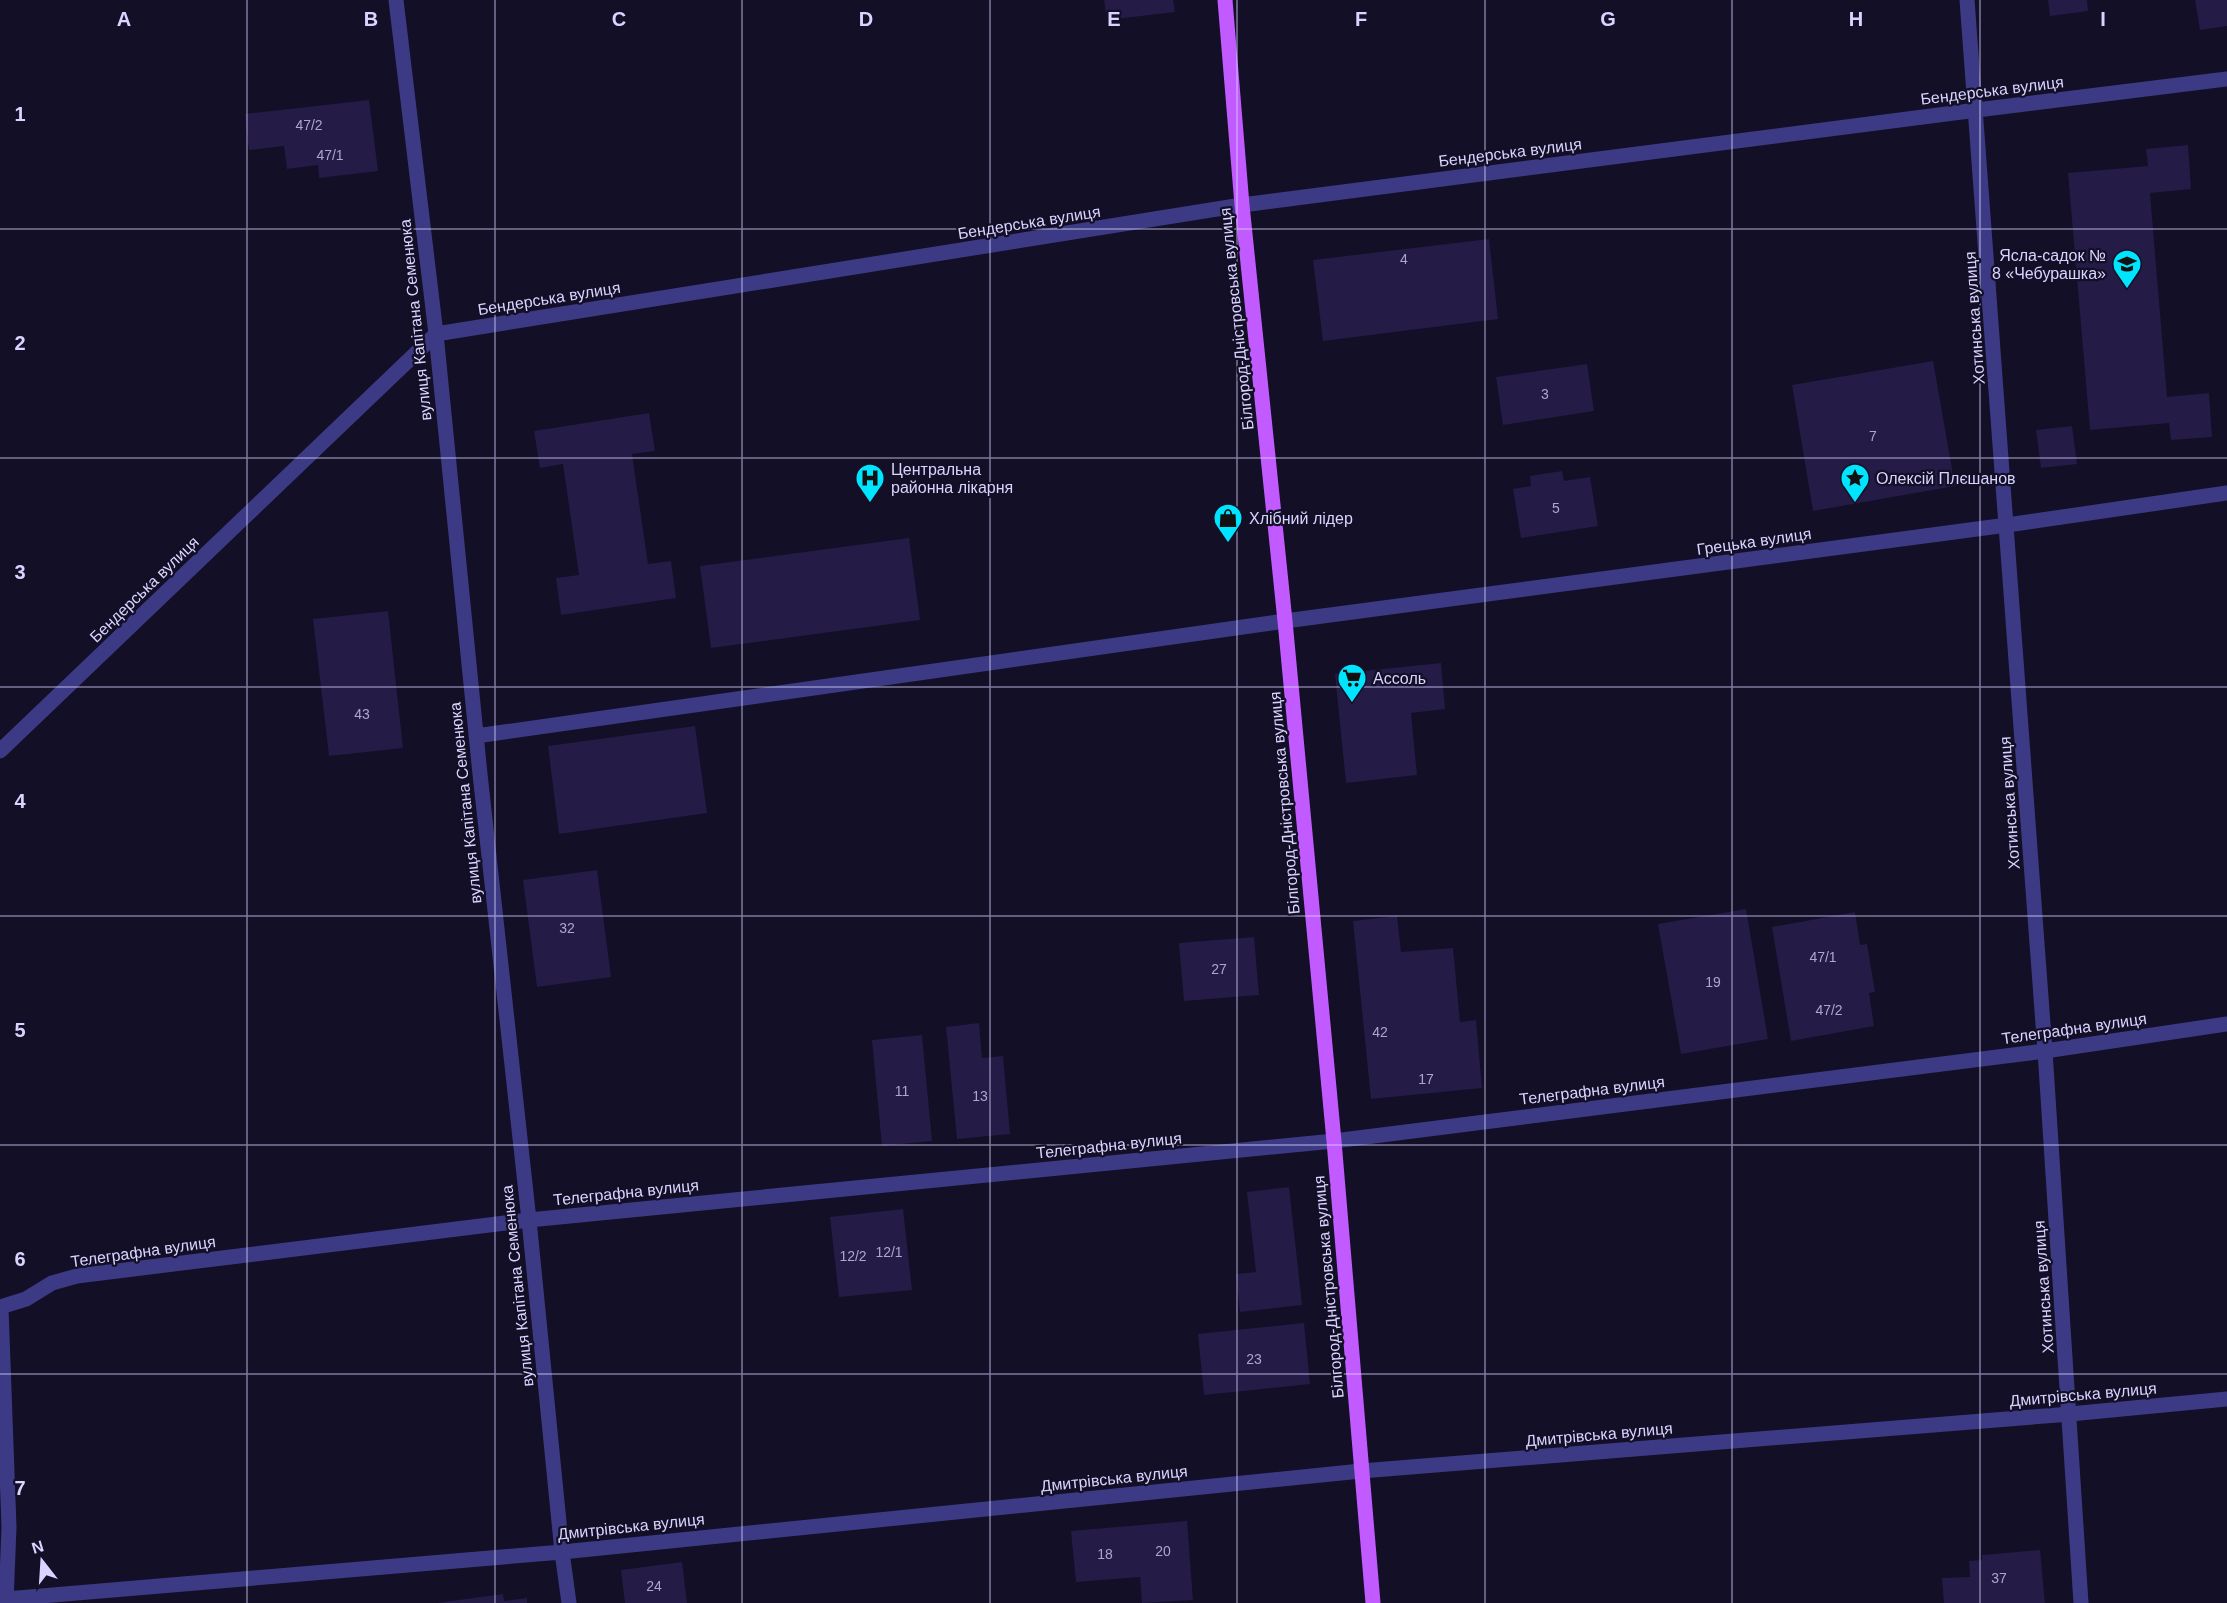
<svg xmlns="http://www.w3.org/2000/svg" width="2227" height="1603" viewBox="0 0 2227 1603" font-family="Helvetica,sans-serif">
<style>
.building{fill:#241b47}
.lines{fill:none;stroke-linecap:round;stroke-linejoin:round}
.minor{stroke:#3d3a85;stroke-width:15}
.major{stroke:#c25bff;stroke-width:15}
.grid{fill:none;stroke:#d9d4ff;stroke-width:1.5;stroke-opacity:0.55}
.labels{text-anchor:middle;stroke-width:4.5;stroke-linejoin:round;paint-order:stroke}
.number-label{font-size:14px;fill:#aca6d1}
.street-label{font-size:16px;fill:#d9d4ff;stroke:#130f26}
.poi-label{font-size:16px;fill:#d9d4ff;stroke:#130f26;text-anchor:start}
.grid-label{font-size:20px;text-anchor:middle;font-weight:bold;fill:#d9d4ff;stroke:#130f26;stroke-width:4.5;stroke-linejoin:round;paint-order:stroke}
</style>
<rect width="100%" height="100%" fill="#130f26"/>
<!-- building -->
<path class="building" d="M1104,0H1173L1175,12L1107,20Z
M2048,0H2087L2088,11L2050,16Z
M2195,0H2227V26L2200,30Z
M369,100L378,171L319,178L318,165L287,169L284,146L249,150L245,114Z
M2188,145L2191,189L2150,193L2167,397L2209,393L2212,437L2171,440L2169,423L2090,430L2068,173L2148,166L2146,149Z
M1489,239L1498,319L1323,341L1313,260Z
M1933,361L1955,486L1813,511L1792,385Z
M1587,364L1594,411L1503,425L1496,377Z
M649,413L655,451L632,454L648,564L671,561L676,598L561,615L556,578L579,575L563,464L540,468L534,431Z
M2072,426L2077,464L2041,468L2036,430Z
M1562,471L1564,481L1590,477L1598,526L1521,538L1513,489L1531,486L1530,476Z
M909,538L920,620L711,648L700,566Z
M388,611L403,748L329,756L313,619Z
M1441,663L1445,709L1411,713L1417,775L1346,783L1335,674Z
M695,726L707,813L559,834L548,746Z
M597,870L611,977L537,987L523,880Z
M1746,909L1768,1039L1681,1054L1658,924Z
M1855,912L1860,945L1867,944L1875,992L1869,993L1874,1026L1791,1041L1772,927Z
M1397,916L1401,952L1453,948L1460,1022L1476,1020L1482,1088L1371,1099L1353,921Z
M1254,937L1259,995L1184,1001L1179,943Z
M979,1023L982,1058L1003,1056L1010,1134L957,1139L946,1027Z
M922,1035L932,1141L882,1146L872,1040Z
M1289,1187L1302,1305L1240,1312L1236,1274L1256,1272L1247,1192Z
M903,1209L912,1290L839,1297L830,1217Z
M1304,1323L1310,1384L1204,1395L1198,1334Z
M1187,1521L1193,1600L1142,1603L1140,1577L1076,1582L1071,1531Z
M2040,1550L2045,1603H1944L1942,1578L1970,1577L1969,1561L1982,1560V1555Z
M682,1562L687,1603H625L621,1570Z
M503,1594L504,1601L527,1598V1603H437Z"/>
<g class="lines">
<!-- minor -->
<path class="minor" d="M396,0L436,334L480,774L529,1220L562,1552L569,1603
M1967,0L2045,1051L2081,1603
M476,736L1285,621L2007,525L2227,493
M0,751L436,334L1242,205L1977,110L2227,79
M0,1307L26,1299L52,1283L77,1276L529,1220L1334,1141L2045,1051L2227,1024
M1,1308L9,1527L6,1603
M6,1599L562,1552L1361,1471L2070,1414L2227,1399"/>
<!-- major -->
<path class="major" d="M1225,0L1242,205L1285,621L1334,1141L1373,1603"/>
</g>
<!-- grid -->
<path class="grid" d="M247,0V1603M495,0V1603M742,0V1603M990,0V1603M1237,0V1603M1485,0V1603M1732,0V1603M1980,0V1603M0,229H2227M0,458H2227M0,687H2227M0,916H2227M0,1145H2227M0,1374H2227"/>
<!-- icons -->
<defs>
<g id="school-pin" transform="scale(1.5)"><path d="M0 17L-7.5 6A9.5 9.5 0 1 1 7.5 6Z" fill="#00e5ff" stroke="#130f26"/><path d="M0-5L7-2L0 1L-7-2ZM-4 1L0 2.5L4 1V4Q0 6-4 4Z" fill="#111"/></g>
<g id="hospital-pin" transform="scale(1.5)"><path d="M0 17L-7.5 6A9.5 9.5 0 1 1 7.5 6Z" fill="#00e5ff" stroke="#130f26"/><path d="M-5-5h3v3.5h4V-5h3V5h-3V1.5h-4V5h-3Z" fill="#111"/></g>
<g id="sight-pin" transform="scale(1.5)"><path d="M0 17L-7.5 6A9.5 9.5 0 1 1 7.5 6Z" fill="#00e5ff" stroke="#130f26"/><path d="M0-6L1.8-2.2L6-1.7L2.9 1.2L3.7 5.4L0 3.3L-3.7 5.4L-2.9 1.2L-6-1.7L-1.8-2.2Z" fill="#111"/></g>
<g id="shop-pin" transform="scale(1.5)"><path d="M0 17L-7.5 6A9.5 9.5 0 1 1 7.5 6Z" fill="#00e5ff" stroke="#130f26"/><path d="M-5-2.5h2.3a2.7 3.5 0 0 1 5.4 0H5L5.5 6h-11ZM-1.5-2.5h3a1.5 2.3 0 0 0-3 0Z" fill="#111"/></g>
<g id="supermarket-pin" transform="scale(1.5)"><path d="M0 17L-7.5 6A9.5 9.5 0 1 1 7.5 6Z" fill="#00e5ff" stroke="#130f26"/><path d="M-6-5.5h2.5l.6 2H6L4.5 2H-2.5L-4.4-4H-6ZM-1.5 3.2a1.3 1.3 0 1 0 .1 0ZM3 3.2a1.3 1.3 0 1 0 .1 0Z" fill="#111"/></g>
</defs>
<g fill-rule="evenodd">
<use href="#school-pin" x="2127" y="264"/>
<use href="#hospital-pin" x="870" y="478"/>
<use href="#sight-pin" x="1855" y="478"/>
<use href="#shop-pin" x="1228" y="518"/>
<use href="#supermarket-pin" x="1352" y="678"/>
</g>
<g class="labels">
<!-- number labels -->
<g class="number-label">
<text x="309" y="130">47/2</text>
<text x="330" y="160">47/1</text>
<text x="1404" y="264">4</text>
<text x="1545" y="399">3</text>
<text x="1873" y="441">7</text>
<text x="1556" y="513">5</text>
<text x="362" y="719">43</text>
<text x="567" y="933">32</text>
<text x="1823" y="962">47/1</text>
<text x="1219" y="974">27</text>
<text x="1713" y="987">19</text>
<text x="1829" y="1015">47/2</text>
<text x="1380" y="1037">42</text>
<text x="1426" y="1084">17</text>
<text x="902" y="1096">11</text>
<text x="980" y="1101">13</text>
<text x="889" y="1257">12/1</text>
<text x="853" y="1261">12/2</text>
<text x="1254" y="1364">23</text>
<text x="1163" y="1556">20</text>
<text x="1105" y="1559">18</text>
<text x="1999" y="1583">37</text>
<text x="654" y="1591">24</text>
</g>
<!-- street labels -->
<g class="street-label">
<text transform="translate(1992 90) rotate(-7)" y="6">Бендерська вулиця</text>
<text transform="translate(1510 152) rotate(-7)" y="6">Бендерська вулиця</text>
<text transform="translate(1029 222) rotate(-9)" y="6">Бендерська вулиця</text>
<text transform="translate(549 298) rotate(-9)" y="6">Бендерська вулиця</text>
<text transform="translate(1974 318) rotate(-94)" y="6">Хотинська вулиця</text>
<text transform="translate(1236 319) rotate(-96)" y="6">Білгород-Дністровська вулиця</text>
<text transform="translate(415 320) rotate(-96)" y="6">вулиця Капітана Семенюка</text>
<text transform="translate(1754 541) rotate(-8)" y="6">Грецька вулиця</text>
<text transform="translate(144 589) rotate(-44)" y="6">Бендерська вулиця</text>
<text transform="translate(465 803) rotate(-96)" y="6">вулиця Капітана Семенюка</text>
<text transform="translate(1284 803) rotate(-95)" y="6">Білгород-Дністровська вулиця</text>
<text transform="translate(2009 803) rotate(-94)" y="6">Хотинська вулиця</text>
<text transform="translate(2074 1028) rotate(-8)" y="6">Телеграфна вулиця</text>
<text transform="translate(1592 1090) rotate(-7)" y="6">Телеграфна вулиця</text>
<text transform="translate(1109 1145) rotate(-6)" y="6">Телеграфна вулиця</text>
<text transform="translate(626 1192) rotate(-6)" y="6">Телеграфна вулиця</text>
<text transform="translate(143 1251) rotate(-8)" y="6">Телеграфна вулиця</text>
<text transform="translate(517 1286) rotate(-96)" y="6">вулиця Капітана Семенюка</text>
<text transform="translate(1328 1287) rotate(-95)" y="6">Білгород-Дністровська вулиця</text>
<text transform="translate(2043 1287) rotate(-94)" y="6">Хотинська вулиця</text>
<text transform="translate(2083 1394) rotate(-5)" y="6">Дмитрівська вулиця</text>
<text transform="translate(1599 1434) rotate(-5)" y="6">Дмитрівська вулиця</text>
<text transform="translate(1114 1478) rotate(-6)" y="6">Дмитрівська вулиця</text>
<text transform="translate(631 1526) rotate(-6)" y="6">Дмитрівська вулиця</text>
</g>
<!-- poi labels -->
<g class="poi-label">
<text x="2106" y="261" text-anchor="end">Ясла-садок №<tspan x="2106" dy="18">8 «Чебурашка»</tspan></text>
<text x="891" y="475">Центральна<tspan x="891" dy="18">районна лікарня</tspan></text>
<text x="1876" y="484">Олексій Плєшанов</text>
<text x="1249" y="524">Хлібний лідер</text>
<text x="1373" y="684">Ассоль</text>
</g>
</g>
<g class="grid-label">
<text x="124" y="26">A</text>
<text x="371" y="26">B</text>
<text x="619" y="26">C</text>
<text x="866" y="26">D</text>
<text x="1114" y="26">E</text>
<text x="1361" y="26">F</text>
<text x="1608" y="26">G</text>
<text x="1856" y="26">H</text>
<text x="2103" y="26">I</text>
<text x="20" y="121">1</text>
<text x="20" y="350">2</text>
<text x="20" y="579">3</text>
<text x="20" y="808">4</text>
<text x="20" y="1037">5</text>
<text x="20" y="1266">6</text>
<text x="20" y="1495">7</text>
</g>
<!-- north arrow -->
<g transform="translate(42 1561) rotate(343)" stroke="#130f26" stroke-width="4.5" paint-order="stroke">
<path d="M0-4.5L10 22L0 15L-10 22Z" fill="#d9d4ff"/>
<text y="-9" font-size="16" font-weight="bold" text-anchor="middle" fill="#d9d4ff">N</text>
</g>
</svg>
